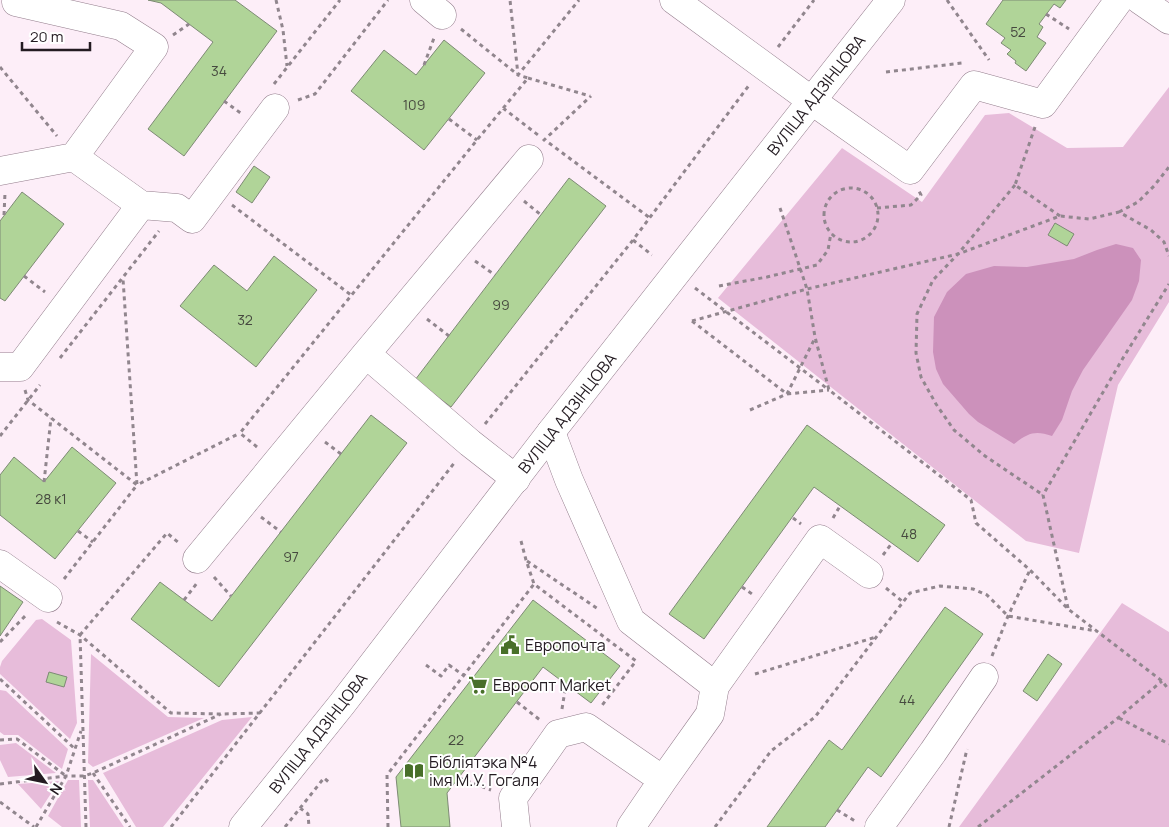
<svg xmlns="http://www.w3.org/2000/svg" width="1169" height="827" viewBox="0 0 1169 827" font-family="Manrope,sans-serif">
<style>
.green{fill:#e7bcda}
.water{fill:#cc91bb}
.building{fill:#b0d498;stroke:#7d8a74}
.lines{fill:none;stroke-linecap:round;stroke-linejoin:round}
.minor-casing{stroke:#937d8c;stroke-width:29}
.major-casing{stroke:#937d8c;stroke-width:29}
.path{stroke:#91868e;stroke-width:3;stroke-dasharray:4 4;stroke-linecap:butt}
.minor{stroke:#fff;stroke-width:28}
.major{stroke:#fff;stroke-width:28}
.labels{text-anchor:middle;stroke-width:4;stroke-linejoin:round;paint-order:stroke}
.number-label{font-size:14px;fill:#46493f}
.street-label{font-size:16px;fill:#231b21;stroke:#fff}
.poi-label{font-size:16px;fill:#231b21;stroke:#fff;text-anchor:start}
</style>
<rect width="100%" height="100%" fill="#fdeef8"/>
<!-- green -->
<path class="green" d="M1169,87V302L1118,385L1079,553L1026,541L718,298L842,148L922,202L985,115L1009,113L1067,148L1123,147Z
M1122,603L1169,632V827H959Z
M42,619L71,640L77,723L70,739L0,674V667L2,661L36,620Z
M91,654L168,717L204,718L93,767L88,763Z
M0,690L6,691L68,749L62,769L18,735H4L0,732Z
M252,717L163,827H136L103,773L222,720Z
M16,743L56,773L8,777L0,760V745Z
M68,780H79L81,827H62L48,816Z
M88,780H93L124,827H90Z
M59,781L41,809L18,784Z"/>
<!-- water -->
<path class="water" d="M1116,244L1133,248L1141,260L1139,281L1132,300L1083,370L1072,391L1062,420L1052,436C1035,430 1028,433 1014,444L978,422L969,414L943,384L936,369L933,352L934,317L947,292L966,274L994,266L1027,267L1074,259L1097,250Z"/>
<!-- building -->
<path class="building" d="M148,0H235L277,31L184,156L148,129L213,42L161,3Z
M1003,0H1066L1060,8L1054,4L1039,24L1043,27L1037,37L1046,43L1026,71L1015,63L1016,61L1007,54L1011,50L1001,43L1005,38L986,24Z
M444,40L485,73L424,150L351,91L384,50L416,75Z
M254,166L270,177L252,203L236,192Z
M569,178L606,206L451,407L415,380Z
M22,192L64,224L5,301L0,298V221Z
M1055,223L1074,234L1067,246L1048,235Z
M274,256L317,290L256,367L180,306L214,265L247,291Z
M371,415L407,443L219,687L131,619L160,582L212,621Z
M807,425L945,525L918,562L814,487L704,639L669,614Z
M72,447L116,483L55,559L0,515V475L14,457L44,482Z
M0,586L23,602L0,636Z
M533,600L620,666L591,703L543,667L447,793L450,827H401L396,777Z
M945,607L983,634L881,777L868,767L825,827H767L829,740L842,750Z
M1048,654L1062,664L1037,701L1023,691Z
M49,672L67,677L64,687L46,682Z"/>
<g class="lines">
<!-- minor casing -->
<g class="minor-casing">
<path id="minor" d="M424,0L442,15
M674,0L812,101L910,170L974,85L1043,104L1119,0
M1140,0L1169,20
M16,2L121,26L154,47L74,157
M0,171L74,157L141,205
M0,367H20L141,205L177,208L192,219L275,108
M551,432L569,480L631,621L715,686L820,539L869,574
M516,479L470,443L366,354L529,159
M197,559L366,354
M0,564L48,598
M516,827L513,798L558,734L586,727L663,780
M631,827L663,780L710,714L715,686
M879,827L933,752L984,677"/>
</g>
<!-- major casing -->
<g class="major-casing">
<path id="major" d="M243,827L342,704L551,432L891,0"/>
</g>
<!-- path -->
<path class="path" d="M276,0L283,30L287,66
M947,0L989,60
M1046,14L1069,29
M461,29L518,75L579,0
M173,35L189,24
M778,47L814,0
M424,65L434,38
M0,67L57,136
M886,72L962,63
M528,78L590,96
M274,84L340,0
M298,100L315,94L388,0
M224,101L242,114
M503,108L538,135
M449,119L477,140
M1035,127L1015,185L1060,216
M543,141L591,96
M549,143L650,218
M1015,185L958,254L933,280L917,314L916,353L921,377L936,404L954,430L985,456L1043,495
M824 215a27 27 0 1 1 54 0a27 27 0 1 1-54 0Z
M524,201L541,215
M232,205L351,295
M780,208L807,289L815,337L829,390L971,500L976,523L1030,570L1068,609L1162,681L1169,690
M877,208L911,205L921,195L919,191
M1119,212L1138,202L1154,186L1169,167
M4,215L5,193
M633,240L652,255
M475,261L495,275
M24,276L45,292
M719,286L767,277L817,265L828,250L831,233
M695,288L829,390
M427,319L449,336
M692,321L807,289L958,254L1060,216L1089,219L1119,212L1151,230L1164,242L1169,256
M692,321L787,394L829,390
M60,358L159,231
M25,390L28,400L137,485L240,433
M750,410L787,394L815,338
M485,424L633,240L750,84
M0,436L40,385
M325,442L341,454
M257,447L240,433L477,140L528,78L518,75L510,0
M44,482L51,418
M261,517L281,532
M793,518L801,524
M833,518L840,506
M78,531L93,542
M521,541L526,560L534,584L636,661L600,708
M883,555L892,543
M527,561L598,609
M214,577L231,596
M64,579L137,485L123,279
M742,587L752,594
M886,588L903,602
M184,600L197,583
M1068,608L1043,495L1123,358L1169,284
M57,622L80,635L171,713L222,714L260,713
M0,642L27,614
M992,656L1008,616L1030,570
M426,665L441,676L449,665L463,675
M755,674L876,637
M0,679L75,749
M517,702L540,720
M562,709L566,684
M1119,718L1169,744
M0,740L17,739L66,776
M93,773L130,827
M459,778L491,790
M0,784L66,776H84L93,773L221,714
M0,802L34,827
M300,808L308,814L309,827
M837,810L855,821
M36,827L66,776L81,731
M86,827L80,635L167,533L179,543
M171,827L455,462
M285,827L324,778L331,784
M388,827L387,775L534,584
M715,827L771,751L815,717L910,593L940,586L973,589L987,595L1008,616L1096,631
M949,827L967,749
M978,827L1118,718L1162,681"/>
<!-- minor -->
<use href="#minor" class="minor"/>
<!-- major -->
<use href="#major" class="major"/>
</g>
<!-- icons -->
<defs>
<g id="civic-bare" transform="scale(1.5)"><path d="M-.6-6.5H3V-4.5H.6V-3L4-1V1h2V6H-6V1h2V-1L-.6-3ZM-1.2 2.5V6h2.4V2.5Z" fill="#486f29" stroke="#fff" stroke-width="2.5" paint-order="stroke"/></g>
<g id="supermarket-bare" transform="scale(1.5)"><path d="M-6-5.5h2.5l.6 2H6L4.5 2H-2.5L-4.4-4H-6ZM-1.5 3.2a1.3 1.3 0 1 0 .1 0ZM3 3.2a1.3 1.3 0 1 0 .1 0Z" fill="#486f29" stroke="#fff" stroke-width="2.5" paint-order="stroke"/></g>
<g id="library-bare" transform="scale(1.5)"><path d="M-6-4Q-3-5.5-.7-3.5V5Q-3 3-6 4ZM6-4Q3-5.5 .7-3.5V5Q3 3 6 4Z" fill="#486f29" stroke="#fff" stroke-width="2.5" paint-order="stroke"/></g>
</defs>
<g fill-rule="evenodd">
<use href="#civic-bare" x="510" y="645"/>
<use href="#supermarket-bare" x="478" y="685"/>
<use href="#library-bare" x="414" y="771"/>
</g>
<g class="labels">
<!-- number labels -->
<g class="number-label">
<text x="1018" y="37">52</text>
<text x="219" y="76">34</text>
<text x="414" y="110">109</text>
<text x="501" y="310">99</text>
<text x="245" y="325">32</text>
<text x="51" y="504">28 к1</text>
<text x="909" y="539">48</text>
<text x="291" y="562">97</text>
<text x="907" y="705">44</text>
<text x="456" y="745">22</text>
</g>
<!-- street labels -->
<g class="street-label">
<text transform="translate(816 95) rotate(-52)" y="6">ВУЛІЦА АДЗІНЦОВА</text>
<text transform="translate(567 413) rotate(-52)" y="6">ВУЛІЦА АДЗІНЦОВА</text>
<text transform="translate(318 733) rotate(-52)" y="6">ВУЛІЦА АДЗІНЦОВА</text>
</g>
<!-- poi labels -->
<g class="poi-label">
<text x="525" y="651">Европочта</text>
<text x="493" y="691">Евроопт Market</text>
<text x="429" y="768">Бібліятэка №4<tspan x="429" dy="18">імя М.У. Гогаля</tspan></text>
</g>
</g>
<!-- north arrow -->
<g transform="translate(45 782) rotate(123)" stroke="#ffffff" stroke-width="4" paint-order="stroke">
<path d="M0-4L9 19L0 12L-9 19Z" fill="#231b21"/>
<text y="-8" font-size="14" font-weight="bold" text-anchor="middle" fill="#231b21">N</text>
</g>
<!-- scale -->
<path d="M22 42v8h68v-8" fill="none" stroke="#231b21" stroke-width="2.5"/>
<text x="30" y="42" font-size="15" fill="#231b21" stroke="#ffffff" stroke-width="4" paint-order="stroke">20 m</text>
</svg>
